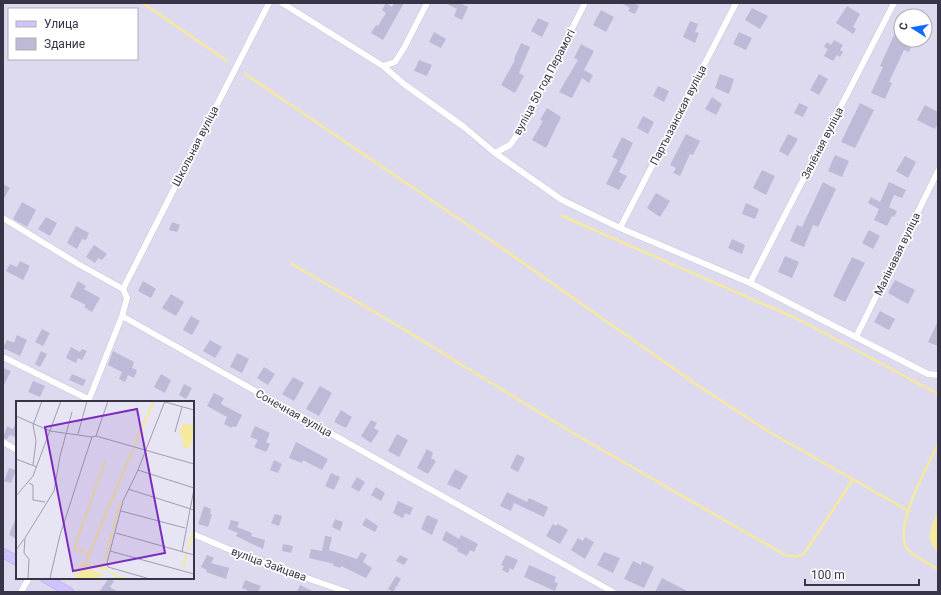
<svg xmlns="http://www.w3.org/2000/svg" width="941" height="595" viewBox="0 0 941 595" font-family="Roboto,sans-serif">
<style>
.residential{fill:#dddaef;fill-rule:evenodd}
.water{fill:#f4e99d}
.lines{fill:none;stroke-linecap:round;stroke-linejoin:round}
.stream{stroke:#f4e99d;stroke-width:2.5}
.building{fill:#bcbad6}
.street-casing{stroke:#c7c4dd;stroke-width:7}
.secondary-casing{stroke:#a99ae2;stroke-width:10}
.street{stroke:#fff;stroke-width:6}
.secondary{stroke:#d1c3ff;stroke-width:9}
.labels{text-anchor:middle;stroke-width:3.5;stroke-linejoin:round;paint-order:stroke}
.street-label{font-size:11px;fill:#363446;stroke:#fff}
.inset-river{fill:none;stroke:#f4e99d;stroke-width:2}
.inset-road{fill:none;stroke:#a09eae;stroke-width:1}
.view{fill:#7b2cbf;fill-opacity:0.15;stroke:#7b2cbf;stroke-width:2}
.inset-edge{fill:none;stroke:#363446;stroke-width:2}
</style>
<rect width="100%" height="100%" fill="#e7e5f3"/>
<!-- residential -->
<path class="residential" d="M3,3H938V592H3ZM9,9H137V59H9ZM901,16H925V40H901ZM17,402H193V578H17Z"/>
<!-- water -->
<path class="water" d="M938,512V552C924,542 931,524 938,512Z"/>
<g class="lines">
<!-- stream -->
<path class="stream" d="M143,3L227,61
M245,74L502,248L700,387L771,433L909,511
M562,216L800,320L938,394
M292,264L400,327L578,436L785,555L795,557L804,554L853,479
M938,445C927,466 893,528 907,549C912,555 931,565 938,569"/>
</g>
<!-- building -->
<path class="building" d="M386,3L392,7L394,3H404L383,40L371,33L376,25L378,26L386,13L382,10Z
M445,3H460L468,7L462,20L454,16L457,9Z
M621,3H634L639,6L635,14L628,11L630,8Z
M847,6L860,14L853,27L856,29L853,34L836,23Z
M752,8L768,16L760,29L745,20Z
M601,10L614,17L606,32L593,25Z
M538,18L549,23L542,37L531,31Z
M901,20V40H914L909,52L904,50L889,82L892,83L885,99L871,93L883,67L880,66Z
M690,21L698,24L695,32L699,33L695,43L683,37Z
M434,32L446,39L441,48L429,42Z
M739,32L752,38L746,50L733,44Z
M834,40L843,45L840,50L843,52L840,57L837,55L833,61L824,56L828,49L824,47L827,42L831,45Z
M521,43L530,47L519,73L524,76L515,93L501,85L515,60L514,59Z
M581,44L594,51L584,70L593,75L589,83L582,78L572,98L559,92L578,60L574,58Z
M419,60L432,65L427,76L414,71Z
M720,74L734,79L729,94L715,88Z
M819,74L828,79L819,95L810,90Z
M658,86L669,91L664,102L653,96Z
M712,97L722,104L716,115L705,109Z
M799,103L808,107L803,117L794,113Z
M860,103L874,110L855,148L841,142Z
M925,105L938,112V123L935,129L917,120Z
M547,108L561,117L546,148L532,140L543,121L540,120Z
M643,116L654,122L648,134L637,128Z
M686,134L700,141L693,155L690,154L680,176L673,173L676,168L670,165Z
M788,134L798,139L788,156L779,151Z
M622,137L633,143L619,172L627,176L619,190L606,184L618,160L612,157Z
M835,155L849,161L842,177L828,171Z
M905,156L916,162L908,178L896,171Z
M762,170L775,176L766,195L753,188Z
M823,182L836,189L818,227L813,225L804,247L790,241L797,225L802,227Z
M889,182L906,190L902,198L894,195L889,207L897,211L894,217L892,216L887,226L874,220L879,209L868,203L871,197L880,202Z
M3,184L10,188L3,200Z
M656,193L670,201L660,217L647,208Z
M22,202L36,210L27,227L13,219Z
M746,203L759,209L755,219L742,214Z
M46,217L57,223L50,236L38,229Z
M172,222L180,225L177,232L169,230Z
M76,226L89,233L86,240L82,239L77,249L67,243Z
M869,230L880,236L873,249L862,243Z
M732,239L745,245L742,254L728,248Z
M94,245L107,254L102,260L98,258L95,263L86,257Z
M785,256L799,262L792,278L778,272Z
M852,257L865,263L845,302L833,296Z
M20,261L30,266L23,280L6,271L10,264L17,267Z
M895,280L915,290L908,304L888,293Z
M78,281L86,286L84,289L100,298L92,312L84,307L86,305L70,297Z
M143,281L156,289L151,298L138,291Z
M171,294L184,302L176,316L162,308Z
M880,311L895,319L889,330L874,322Z
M191,316L200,321L192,335L183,330Z
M938,321V346L928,342Z
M42,329L50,333L43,346L35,342Z
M17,335L27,340L20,356L3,348L7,340L14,343Z
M210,340L222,347L215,358L203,351Z
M71,347L80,352L82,349L87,351L82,360L78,358L76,363L66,358Z
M41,351L47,354L40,367L35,364Z
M113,351L134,362L132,368L137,370L134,378L128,375L125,382L119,379L122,372L108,365Z
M237,353L249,359L242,373L230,367Z
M264,367L275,374L268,385L257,378Z
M3,368L11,371L3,387Z
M72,374L86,380L83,386L69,380Z
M161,374L171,380L165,393L154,387Z
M293,377L304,383L294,401L282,394Z
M33,381L45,386L40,397L28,392Z
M184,384L192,388L186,399L179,395Z
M320,386L332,393L319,416L306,409Z
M214,393L224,398L221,404L242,415L236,427L233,426L232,428L224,424L227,417L207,406Z
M341,410L352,417L346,428L334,422Z
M17,420V438L10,435L7,439L3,438L7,426L13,429Z
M371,420L377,423L374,428L379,431L371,443L361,436Z
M255,426L270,433L266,442L270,444L266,452L254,447L258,440L250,437Z
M397,434L408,440L399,457L388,451Z
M296,442L328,459L322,470L303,460L302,463L289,458Z
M427,449L433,453L431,458L436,461L428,474L417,468Z
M517,454L525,458L518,472L510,468Z
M274,460L282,464L278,473L270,470Z
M9,468L16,470L11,483L4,481Z
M455,469L468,476L460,490L447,484Z
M331,473L340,477L334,490L325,486Z
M357,477L365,482L359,492L351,487Z
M376,487L385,493L381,501L371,495Z
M507,492L527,502L529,498L548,507L544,517L514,503L511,511L500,506Z
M398,501L413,508L410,515L405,513L403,518L393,513Z
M204,506L211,509L210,514H212L208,527L198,524Z
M275,514L282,516L279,526L271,523Z
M17,515V539L9,535Z
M427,515L438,520L432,535L421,529Z
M366,518L378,526L375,532L362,525Z
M335,519L343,522L340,531L332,527Z
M231,520L239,522L237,527L252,533L251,536L265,540L263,549L236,536L238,533L228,529Z
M553,524L556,526L558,524L568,530L560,544L546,536Z
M446,531L459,539L461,535L478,544L474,552L470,550L467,556L457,551L458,549L442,540Z
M325,536L332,537L329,550L357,559L361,552L367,555L363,562L372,568L366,578L341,566V568L333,566L334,564L309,558L311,549L322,551Z
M585,537L594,542L585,559L571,550L578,538L583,541Z
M283,544L293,546L291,553L282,551Z
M604,552L620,558L613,573L597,565Z
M207,555L214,558L211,563L229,568L226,579L206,572L207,570L201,567Z
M400,555L408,559L404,565L396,561Z
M506,555L518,560L513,570L510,568L508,573L502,570L504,566L501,565Z
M633,561L641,565L642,561L654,567L644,588L624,579Z
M529,565L556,577L554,582L558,583L555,591L524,577Z
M396,576L401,579L393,592L388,589Z
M109,578L114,581L110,587L118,592H99Z
M662,578L689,592H655Z
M245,580L261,586L258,592H246L247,590L242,588Z
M300,585L314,592H297Z"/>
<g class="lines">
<!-- street casing -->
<g class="street-casing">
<path id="street" d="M282,3L383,66L395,62L404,48L427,3
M383,66L404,84L464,127L495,153L562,200L620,228L750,283L928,374L938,375
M495,153L510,145L520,131L585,3
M3,218L78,264L123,289L127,298L122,316L613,592
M620,228L736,3
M750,283L894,3
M123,289L269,3
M856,337L938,171
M3,357L88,399
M88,402L122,316
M3,442L17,450
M193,534L249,558L347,592
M21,592L29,578"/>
</g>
<!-- secondary casing -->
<g class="secondary-casing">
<path id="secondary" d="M3,553L17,561
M45,578L69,592"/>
</g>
<!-- street -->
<use href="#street" class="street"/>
<!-- secondary -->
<use href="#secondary" class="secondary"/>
</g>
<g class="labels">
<!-- street labels -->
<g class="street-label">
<text transform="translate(544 82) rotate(-62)" y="4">вуліца 50 год Перамогі</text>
<text transform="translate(678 115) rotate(-63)" y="4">Партызанская вуліца</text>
<text transform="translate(822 143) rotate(-63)" y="4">Зялёная вуліца</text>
<text transform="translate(195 146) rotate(-63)" y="4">Школьная вуліца</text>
<text transform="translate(897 254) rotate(-64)" y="4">Малінавая вуліца</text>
<text transform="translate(294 413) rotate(29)" y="4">Сонечная вуліца</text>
<text transform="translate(269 564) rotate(20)" y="4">вуліца Зайцава</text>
</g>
</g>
<!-- overview -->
<g transform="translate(16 401)">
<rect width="178" height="178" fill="#e7e5f3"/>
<path d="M167,23L178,24L175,45L171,47L165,45L168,43L163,30ZM66,167H68L89,174L81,177H60Z" fill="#f4e99d"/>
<path class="inset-river" d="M118,44L138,0M172,149L178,129M73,153L59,148V145L89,60M69,163L117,48M87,167L104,101M168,167L170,153M96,171L101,176L110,178M58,175L66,163L93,169"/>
<path class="inset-road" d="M149,0L122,69L178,87M149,1L178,9M0,15L34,30L76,36M159,31L166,6M62,33L71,0M80,35L178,63M0,58L21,66M17,64L20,40L17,24L26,0M122,69L107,100L91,162L92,166L134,178M13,82L17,84V99L29,101M112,88L178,109M0,95L17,75L45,0M105,110L169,127M100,132L178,154M0,149L8,138M94,150L178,173M166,151L178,88M34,177L44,134L69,57L76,36L80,35L92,0M12,178L13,158L8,152L9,137L38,90L44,55L56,11"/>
<path class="view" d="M121,8L149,152L57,170L29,26Z"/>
<rect width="178" height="178" class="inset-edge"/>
</g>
<!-- border -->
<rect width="941" height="595" fill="none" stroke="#363446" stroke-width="8"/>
<!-- legend -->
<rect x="8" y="8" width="130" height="52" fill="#ffffff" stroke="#afaeb5"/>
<rect x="16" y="21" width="20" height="6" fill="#d1c3ff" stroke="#afaeb5"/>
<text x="44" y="28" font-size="12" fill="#363446">Улица</text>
<rect x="16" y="38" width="20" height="12" fill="#bcbad6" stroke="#afaeb5"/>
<text x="44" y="48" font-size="12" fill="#363446">Здание</text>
<!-- north arrow -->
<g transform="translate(913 28) rotate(281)"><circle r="19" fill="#ffffff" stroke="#afaeb5"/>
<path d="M0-3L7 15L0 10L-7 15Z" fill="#106cff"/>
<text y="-6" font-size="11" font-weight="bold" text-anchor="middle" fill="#363446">С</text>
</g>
<!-- scale -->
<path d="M805 579v6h114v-6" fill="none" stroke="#363446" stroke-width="2"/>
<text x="811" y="579" font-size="12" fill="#363446" stroke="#ffffff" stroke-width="3" paint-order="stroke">100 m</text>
</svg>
